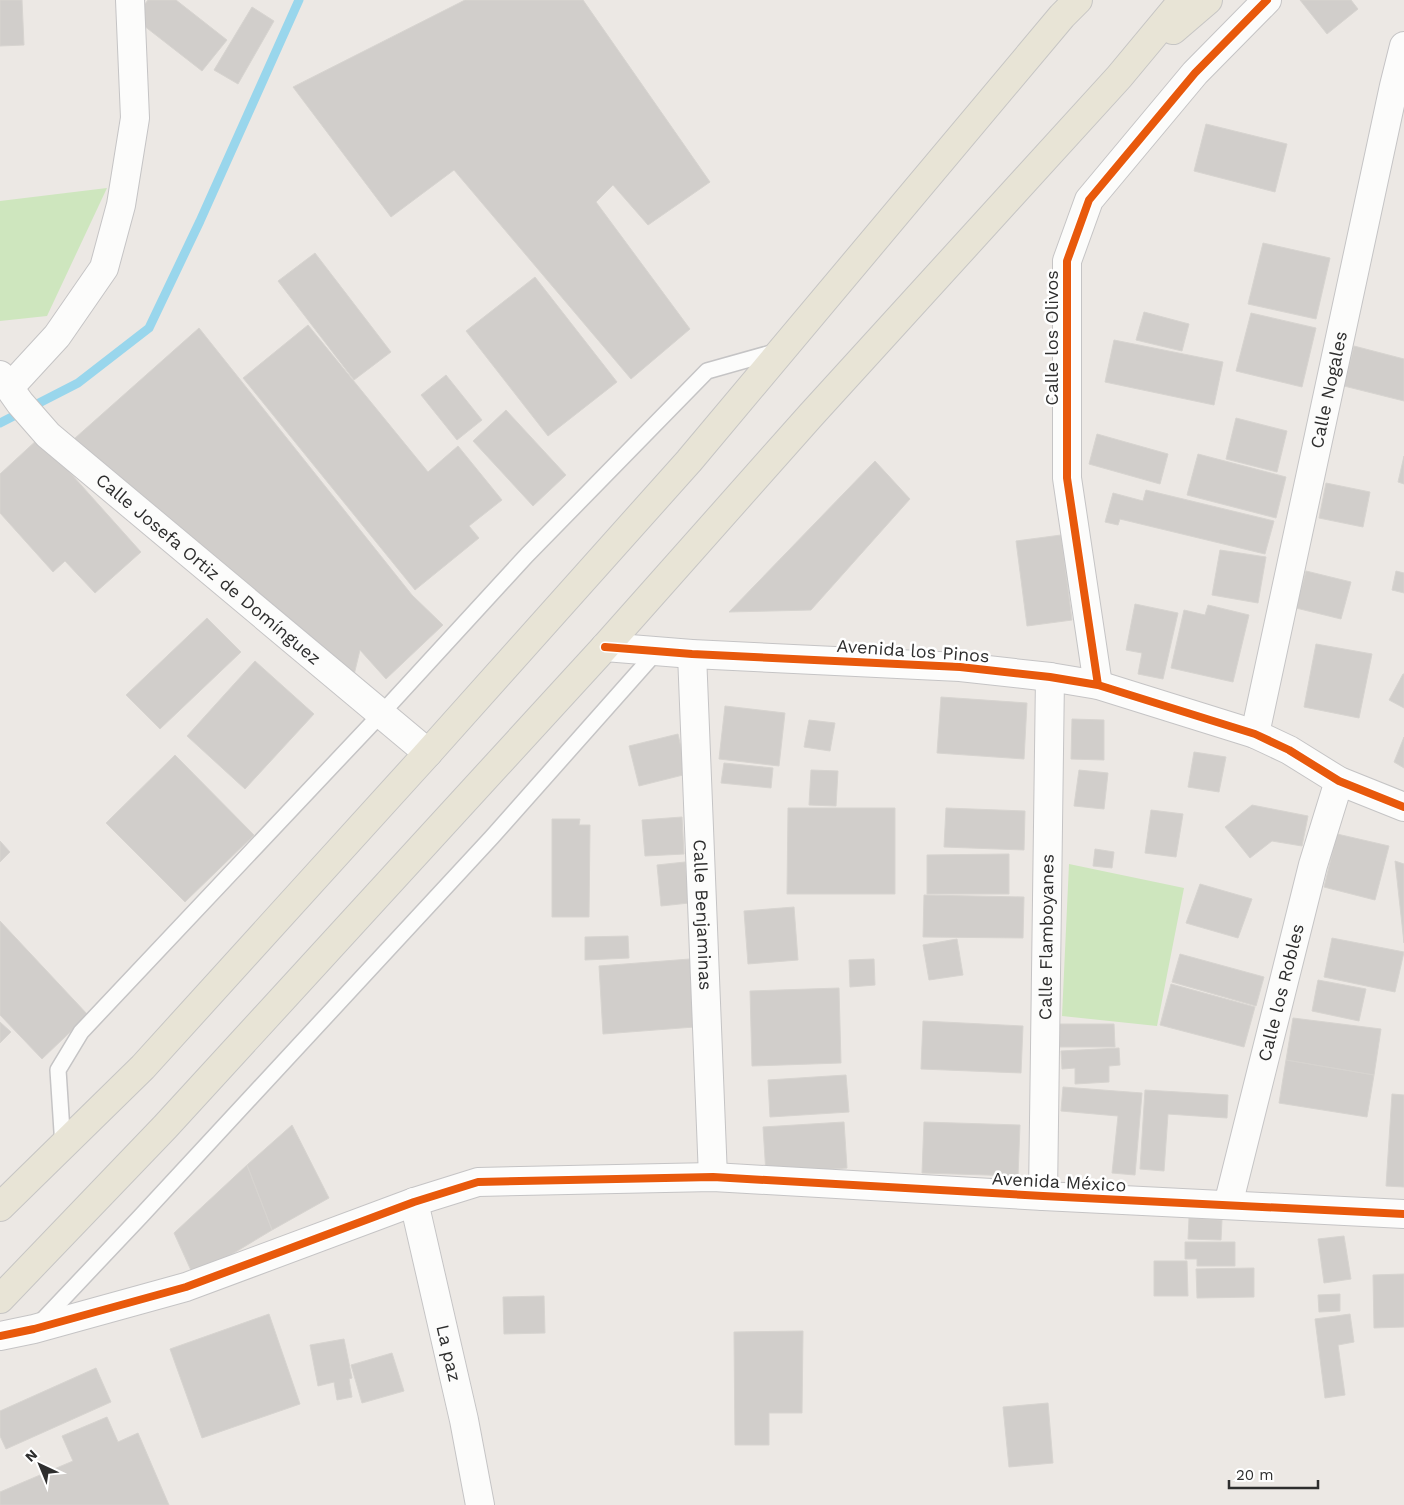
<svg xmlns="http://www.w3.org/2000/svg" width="1404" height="1505" viewBox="0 0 1404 1505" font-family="'Work Sans',sans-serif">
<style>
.green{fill:#cee6be}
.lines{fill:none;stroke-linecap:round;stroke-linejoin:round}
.stream{stroke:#99d6ec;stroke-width:9}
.building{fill:#d1cecb;stroke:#d7d4d0}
.lane-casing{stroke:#c5c4c5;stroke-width:18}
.street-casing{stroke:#c5c4c5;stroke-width:30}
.primary-casing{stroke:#c6c5c4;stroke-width:30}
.lane{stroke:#fcfcfb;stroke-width:15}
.street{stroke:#fcfcfb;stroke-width:28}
.primary{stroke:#e8e4d6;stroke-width:28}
.cycleway-casing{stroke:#fff;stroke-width:11}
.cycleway{stroke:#e8590c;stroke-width:8}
.labels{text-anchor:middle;stroke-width:5;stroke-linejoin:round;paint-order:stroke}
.street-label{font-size:18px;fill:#2e2e2e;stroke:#fff}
</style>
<rect width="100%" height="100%" fill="#ece8e4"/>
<!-- green -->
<path class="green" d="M107,188L47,316L0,321V201Z
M1069,864L1184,888L1157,1026L1062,1016Z"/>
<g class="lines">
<!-- stream -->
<path class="stream" d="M0,423L78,383L149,328L200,221L299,0"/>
</g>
<!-- building -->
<path class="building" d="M0,0H22L24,45L0,46Z
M148,0H176L227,40L202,71L134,18Z
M465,0H583L710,182L648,225L613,185L596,202L690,329L631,379L454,170L391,217L293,87Z
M1300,0H1351L1358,9L1327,34Z
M252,7L274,21L238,84L214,70Z
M1206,124L1287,144L1275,192L1194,171Z
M1263,243L1330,258L1316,319L1248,304Z
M315,253L391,352L354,380L278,281Z
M535,277L617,382L548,436L466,331Z
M1144,312L1189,324L1182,351L1136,340Z
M1251,313L1316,328L1302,387L1236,371Z
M308,325L428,472L458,446L502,500L469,526L479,538L415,590L243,378Z
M199,328L412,595L443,625L386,679L360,650L353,679L181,538L74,439Z
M1114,340L1223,362L1214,405L1105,382Z
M1354,346L1404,359V401L1344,386Z
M446,375L482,420L457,440L421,395Z
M506,410L566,475L533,506L473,441Z
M1236,418L1287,431L1277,472L1226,459Z
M1097,434L1168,454L1160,484L1089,464Z
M39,438L141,552L95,593L65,561L53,572L0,513V474Z
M1198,454L1286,477L1276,518L1187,495Z
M1404,456V484L1398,482Z
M875,461L910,499L811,610L729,612Z
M1326,483L1370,492L1363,527L1319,518Z
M1146,490L1274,521L1265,554L1120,519L1118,525L1105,522L1113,493L1143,501Z
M1061,535L1072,620L1027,626L1016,541Z
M1220,550L1266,557L1258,603L1212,595Z
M1306,571L1351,582L1341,619L1296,608Z
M1396,571L1404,573V593L1392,590Z
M1135,604L1178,613L1163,679L1138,674L1142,653L1126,650Z
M1208,605L1249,615L1233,682L1171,668L1184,610L1205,615Z
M207,618L241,652L160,729L126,695Z
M1316,644L1372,654L1359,718L1304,707Z
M255,661L314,714L245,789L187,736Z
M1403,674H1404V708L1389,700Z
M941,697L1027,703L1024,759L937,753Z
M725,706L785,713L779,766L719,759Z
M1072,719L1104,720V760L1071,759Z
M809,720L835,723L830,751L804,747Z
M678,734L687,774L639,786L629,746Z
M1404,737V768L1394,762Z
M1194,752L1226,757L1219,792L1188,787Z
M175,755L254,835L185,902L106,823Z
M724,763L773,768L771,788L721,783Z
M811,770L838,771L836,806L809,805Z
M1079,770L1108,773L1104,809L1074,806Z
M1252,805L1308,816L1302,846L1272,841L1250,858L1225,827Z
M788,808H895V894H787Z
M946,808L1025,811L1024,850L944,847Z
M1151,810L1183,814L1176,857L1145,853Z
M682,817L684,854L645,856L642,820Z
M552,819H580L579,825H590L589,917H552Z
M1337,834L1389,846L1375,900L1324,887Z
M0,841L10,852L0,862Z
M1095,849L1114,852L1112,868L1093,866Z
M1009,854V894H927V855Z
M1395,861L1404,864V943Z
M685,862L689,903L661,906L657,865Z
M1200,884L1252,899L1238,938L1186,923Z
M924,895L1024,897L1023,938L923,937Z
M794,907L798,960L748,964L744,911Z
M0,921L88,1015L42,1059L0,1015Z
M628,936L629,958L585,960V937Z
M1332,938L1404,952L1395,992L1324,977Z
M957,939L963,975L929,980L923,945Z
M1180,954L1264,977L1256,1006L1172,982Z
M690,959L694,1027L603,1034L599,966Z
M874,959L875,985L850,987L849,960Z
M1318,980L1366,989L1359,1021L1312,1011Z
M1171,984L1255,1007L1244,1047L1160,1025Z
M839,988L841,1063L752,1066L750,991Z
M1293,1018L1381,1029L1374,1075L1286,1060Z
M923,1021L1023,1026L1021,1073L921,1069Z
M0,1022L11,1032L0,1043Z
M1059,1024H1114L1115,1047H1059Z
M1119,1048L1120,1065L1109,1066V1082L1075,1084V1068L1062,1069L1061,1051Z
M1286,1060L1374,1075L1367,1117L1279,1103Z
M846,1075L849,1112L770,1117L768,1080Z
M1063,1087L1142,1093L1135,1175L1112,1173L1118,1116L1061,1111Z
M1145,1090L1228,1095L1227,1118L1168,1114L1164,1171L1140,1169Z
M1392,1094L1404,1095V1187L1386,1186Z
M844,1122L847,1168L766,1174L763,1127Z
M924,1122L1020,1125L1018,1176L922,1173Z
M292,1125L329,1198L272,1230L247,1165Z
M247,1165L272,1230L194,1277L174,1233Z
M1189,1218L1222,1220L1221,1240L1188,1239Z
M1344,1236L1351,1279L1324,1283L1318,1239Z
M1185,1242H1235V1266H1197V1259H1185Z
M1154,1261H1187L1188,1296H1154Z
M1254,1268V1297L1197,1298L1196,1269Z
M1404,1274V1327L1374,1328L1373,1275Z
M1340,1294V1311L1319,1312L1318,1295Z
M544,1296L545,1333L504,1334L503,1297Z
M269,1314L300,1404L202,1438L170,1349Z
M1350,1314L1354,1342L1338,1345L1345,1395L1325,1398L1315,1319Z
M803,1331L802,1413H769V1445H735L734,1332Z
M344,1339L352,1378L349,1379L352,1397L337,1400L334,1382L318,1386L310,1345Z
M392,1353L404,1391L362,1403L351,1365Z
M96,1368L111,1402L6,1449L0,1436V1411Z
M1048,1403L1053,1463L1009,1467L1003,1407Z
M107,1417L118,1442L138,1433L169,1505H0V1492L73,1461L62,1436Z"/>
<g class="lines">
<!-- lane casing -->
<g class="lane-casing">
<path id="lane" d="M63,1147L58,1070L81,1032L381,714L527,555L707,371L778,351
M40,1323L141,1216L492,837L657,651"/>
</g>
<!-- street casing -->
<g class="street-casing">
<g id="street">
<path id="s1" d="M0,375L20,403L48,435L428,753"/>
<path d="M10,387L57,336L104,268L121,205L135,118L130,0"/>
<path d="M605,647L692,654L960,667L1050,677L1098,685L1255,734L1289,750L1339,781L1404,807"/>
<path id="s2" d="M692,654L713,1177"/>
<path d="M1098,685L1067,478V261L1089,200L1195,73L1267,0"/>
<path id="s3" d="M1255,734L1394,86L1404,46"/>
<path id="s4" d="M1043,1196L1050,677"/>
<path id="s5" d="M414,1202L464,1420L480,1505"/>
<path id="s6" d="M1228,1205L1313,865L1339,781"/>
<path d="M0,1336L34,1329L186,1287L414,1202L478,1182L713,1177L1043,1196L1404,1214"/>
</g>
</g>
<!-- primary casing -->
<g class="primary-casing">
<path id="primary" d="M1173,30L1208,0
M0,1207L143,1067L428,753L689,461L1062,16L1078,0
M0,1299L165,1127L605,647L811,415L1119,77L1183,0"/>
</g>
<!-- lane -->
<use href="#lane" class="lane"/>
<!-- street -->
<use href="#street" class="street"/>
<!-- primary -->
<use href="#primary" class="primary"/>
<!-- cycleway casing -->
<g class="cycleway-casing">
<path id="cycleway" d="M605,647L692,654L960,667L1050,677L1098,685L1255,734L1289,750L1339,781L1404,807
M1098,685L1067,478V261L1089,200L1195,73L1267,0
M0,1336L34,1329L186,1287L414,1202L478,1182L713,1177L1043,1196L1404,1214"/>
</g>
<!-- cycleway -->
<use href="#cycleway" class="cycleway"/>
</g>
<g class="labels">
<!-- street labels -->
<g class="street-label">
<text transform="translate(1052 338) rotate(-90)" y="6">Calle los Olivos</text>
<text dy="6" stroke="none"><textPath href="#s3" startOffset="352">Calle Nogales</textPath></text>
<text dy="6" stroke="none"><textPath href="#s1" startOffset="286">Calle Josefa Ortiz de Domínguez</textPath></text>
<text transform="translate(913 651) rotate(4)" y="6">Avenida los Pinos</text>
<text dy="6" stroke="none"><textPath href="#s2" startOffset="261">Calle Benjaminas</textPath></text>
<text dy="6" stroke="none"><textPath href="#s4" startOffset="259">Calle Flamboyanes</textPath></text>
<text dy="6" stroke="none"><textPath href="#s6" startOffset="219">Calle los Robles</textPath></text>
<text transform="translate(1059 1182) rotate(3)" y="6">Avenida México</text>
<text dy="6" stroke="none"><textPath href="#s5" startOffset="155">La paz</textPath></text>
</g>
</g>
<!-- north arrow -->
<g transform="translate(40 1465) rotate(316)" stroke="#ffffff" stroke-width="4" paint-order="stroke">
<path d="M0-4L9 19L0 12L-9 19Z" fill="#2e2e2e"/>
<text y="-8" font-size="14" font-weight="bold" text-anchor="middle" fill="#2e2e2e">N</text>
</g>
<!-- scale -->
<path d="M1229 1480v8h89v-8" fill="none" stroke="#2e2e2e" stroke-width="2.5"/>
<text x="1236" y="1480" font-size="15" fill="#2e2e2e" stroke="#ffffff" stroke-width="4" paint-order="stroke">20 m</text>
</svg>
